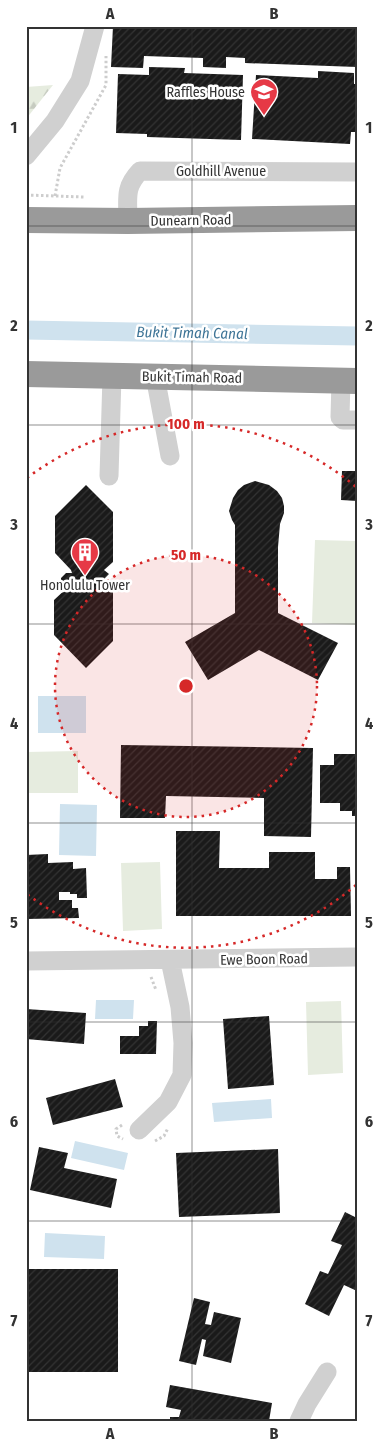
<svg xmlns="http://www.w3.org/2000/svg" width="383" height="1447" viewBox="0 0 383 1447" font-family="'Fira Sans Condensed',sans-serif">
<style>
.forest{fill:url(#forest-firs)}
.pitch{fill:#e6ecdf}
.water{fill:#cfe2ee}
.lines{fill:none;stroke-linecap:round;stroke-linejoin:round}
.canal{stroke:#cfe2ee;stroke-width:19}
.building{fill:url(#building-hatch)}
.path{stroke:#cdcdcd;stroke-width:3;stroke-dasharray:2.5 2.5;stroke-linecap:butt}
.minor{stroke:#d0d0d0;stroke-width:19}
.highway{stroke:#9a9a9a;stroke-width:26}
.grid{fill:none;stroke:#333;stroke-width:1;stroke-opacity:0.55}
.ring{fill:none;stroke:#d62828;stroke-width:2.5;stroke-dasharray:2.5 5}
.labels{text-anchor:middle;stroke-width:5;stroke-linejoin:round;paint-order:stroke}
.poi-label{font-size:14px;fill:#333;stroke:#fff;text-anchor:end}
.street-label{font-size:14px;fill:#333;stroke:#fff}
.water-label{font-size:15px;font-style:italic;fill:#3f7597;stroke:#fff}
.centre{fill:#d62828;stroke:#fff;stroke-width:2.5}
.ring-label{font-size:15px;text-anchor:middle;font-weight:bold;fill:#d62828;stroke:#fff;stroke-width:5;stroke-linejoin:round;paint-order:stroke}
.neatline{fill:none;stroke:#333;stroke-width:2}
.grid-label{font-size:16px;text-anchor:middle;font-weight:bold;fill:#333}
</style>
<defs>
<pattern id="forest-firs" width="22" height="20" patternUnits="userSpaceOnUse" patternTransform="scale(1.25)"><rect width="22" height="20" fill="#e6ecdf"/><path d="M5 1l3.5 6h-7zM16 11l3.5 6h-7z" fill="#c6cbc0"/></pattern>
<pattern id="building-hatch" width="6" height="6" patternUnits="userSpaceOnUse" patternTransform="scale(1.25)"><rect width="6" height="6" fill="#1a1a1a"/><path d="M-1 1l2-2M0 6l6-6M5 7l2-2" fill="none" stroke="#333"/></pattern>
</defs>
<rect width="100%" height="100%" fill="#fff"/>
<!-- forest -->
<path class="forest" d="M53,85L26,119V87Z"/>
<!-- pitch -->
<path class="pitch" d="M315,540L357,541V625L312,623Z
M78,751V793H26V752Z
M160,862L162,929L123,931L121,863Z
M341,1001L343,1073L308,1075L306,1002Z"/>
<!-- water -->
<path class="water" d="M38,696H86V733H38Z
M60,804L97,805L96,856L59,855Z
M96,1000H134L133,1019H95Z
M271,1099L272,1118L214,1122L212,1103Z
M75,1141L128,1153L124,1170L71,1158Z
M45,1233L105,1236L104,1259L44,1257Z"/>
<g class="lines">
<!-- canal -->
<path class="canal" d="M26,330L357,336"/>
</g>
<!-- building -->
<path class="building" d="M113,26H357V67L245,63V58L226,57V68L203,67V58L144,56L143,68L111,67Z
M149,67L185,68L184,73L243,75L241,140L147,137V134L116,133L118,74L149,75Z
M318,71L354,73V84H357V132H351L350,144L252,139L256,75L318,78Z
M342,471H357V501L341,500Z
M255,481L269,485L277,491L282,498L284,506V513L280,524L278,547V613L338,643L318,680L259,650L208,680L185,642L235,613V525L232,520L229,511L233,498L238,490L244,485Z
M86,485L113,512V562L104,570L109,574L103,580L113,591V641L86,668L54,635V600L68,587L61,582V578L66,573H72L71,570L55,553V516Z
M121,745L313,748L311,837L264,836V798L166,796L165,818H120Z
M334,754H357V816H352V811H340V803H320V765H334Z
M176,831H220L219,868H269V852H315V879H337V867H350L351,916H176Z
M48,854V863L73,862V869L86,868L87,898H77V894H70V892H59V900H72V908H78L79,918L26,919V855Z
M26,1009L86,1013L84,1044L26,1039Z
M269,1016L274,1085L228,1089L223,1019Z
M148,1021H157L156,1054H120V1036H139V1026H148Z
M115,1079L123,1107L53,1125L46,1098Z
M39,1147L68,1153L64,1168L117,1179L111,1208L30,1190Z
M278,1149L280,1213L179,1217L176,1153Z
M345,1212L357,1218V1248L355,1252L357,1253V1291L344,1285L329,1316L305,1304L320,1271L328,1274L342,1245L331,1241Z
M29,1269H118V1372H29Z
M194,1298L210,1302L205,1324L211,1325L214,1312L241,1318L231,1363L203,1356L206,1340L202,1339L196,1365L179,1361Z
M170,1385L272,1403L269,1421H170V1417H179L181,1410L166,1407Z"/>
<g class="lines">
<!-- path -->
<path class="path" d="M26,195L84,197
M55,196L60,168L106,85V56
M151,977L156,990
M122,1125L116,1129L117,1136L123,1139
M155,1141L164,1136L168,1128"/>
<!-- minor -->
<path class="minor" d="M26,156L55,121L80,81L95,26
M128,221C128,198 124,188 140,171L357,172
M155,376L170,456
M341,380L340,417L343,420H357
M109,476L112,376
M26,961L357,957
M139,1130L168,1102L182,1075L183,1043L180,1007L170,960
M299,1421L307,1404L327,1372"/>
<!-- highway -->
<path class="highway" d="M26,220L128,221L357,218
M26,374L357,381"/>
</g>
<!-- grid -->
<path class="grid" d="M192,26V1421M26,226H357M26,425H357M26,624H357M26,823H357M26,1022H357M26,1221H357"/>
<!-- distance rings -->
<circle cx="186" cy="686" r="131" fill="#d62828" fill-opacity=".12"/>
<g class="ring">
<circle cx="186" cy="686" r="131"/>
<path d="M356 885A262 262 0 0 1 27 894M27 478A262 262 0 0 1 356 487"/>
</g>
<!-- icons -->
<defs>
<g id="school-pin" transform="scale(1.4375)"><path d="M0 17L-7.5 6A9.5 9.5 0 1 1 7.5 6Z" fill="#e63946" stroke="#fff"/><path d="M0-5L7-2L0 1L-7-2ZM-4 1L0 2.5L4 1V4Q0 6-4 4Z" fill="#fff"/></g>
<g id="building-pin" transform="scale(1.4375)"><path d="M0 17L-7.5 6A9.5 9.5 0 1 1 7.5 6Z" fill="#e63946" stroke="#fff"/><path d="M-4-6H4V6H1V3H-1V6H-4ZM-2.5-4.3h1.7v1.8h-1.7ZM.8-4.3h1.7v1.8H.8ZM-2.5-1h1.7V.8h-1.7ZM.8-1h1.7V.8H.8Z" fill="#fff"/></g>
</defs>
<g fill-rule="evenodd">
<use href="#school-pin" x="264" y="92"/>
<use href="#building-pin" x="85" y="552"/>
</g>
<g class="labels">
<!-- poi labels -->
<g class="poi-label">
<text x="245" y="97">Raffles House</text>
<text x="85" y="590" text-anchor="middle">Honolulu Tower</text>
</g>
<!-- street labels -->
<g class="street-label">
<text x="221" y="176">Goldhill Avenue</text>
<text transform="translate(191 220) rotate(-1)" y="5">Dunearn Road</text>
<text transform="translate(192 377) rotate(1)" y="5">Bukit Timah Road</text>
<text transform="translate(264 959) rotate(-1)" y="5">Ewe Boon Road</text>
</g>
<!-- water labels -->
<g class="water-label">
<text transform="translate(192 333) rotate(1)" y="5">Bukit Timah Canal</text>
</g>
</g>
<circle cx="186" cy="686" r="8" class="centre"/>
<g class="ring-label">
<text x="186" y="429">100 m</text>
<text x="186" y="560">50 m</text>
</g>
<!-- border -->
<rect width="383" height="1447" fill="none" stroke="#ffffff" stroke-width="55"/>
<rect x="28" y="28" width="328" height="1392" class="neatline"/>
<g class="grid-label">
<text x="110" y="19">A</text>
<text x="274" y="19">B</text>
<text x="14" y="133">1</text>
<text x="369" y="133">1</text>
<text x="14" y="331">2</text>
<text x="369" y="331">2</text>
<text x="14" y="530">3</text>
<text x="369" y="530">3</text>
<text x="14" y="729">4</text>
<text x="369" y="729">4</text>
<text x="14" y="928">5</text>
<text x="369" y="928">5</text>
<text x="14" y="1127">6</text>
<text x="369" y="1127">6</text>
<text x="14" y="1326">7</text>
<text x="369" y="1326">7</text>
<text x="110" y="1439">A</text>
<text x="274" y="1439">B</text>
</g>
</svg>
